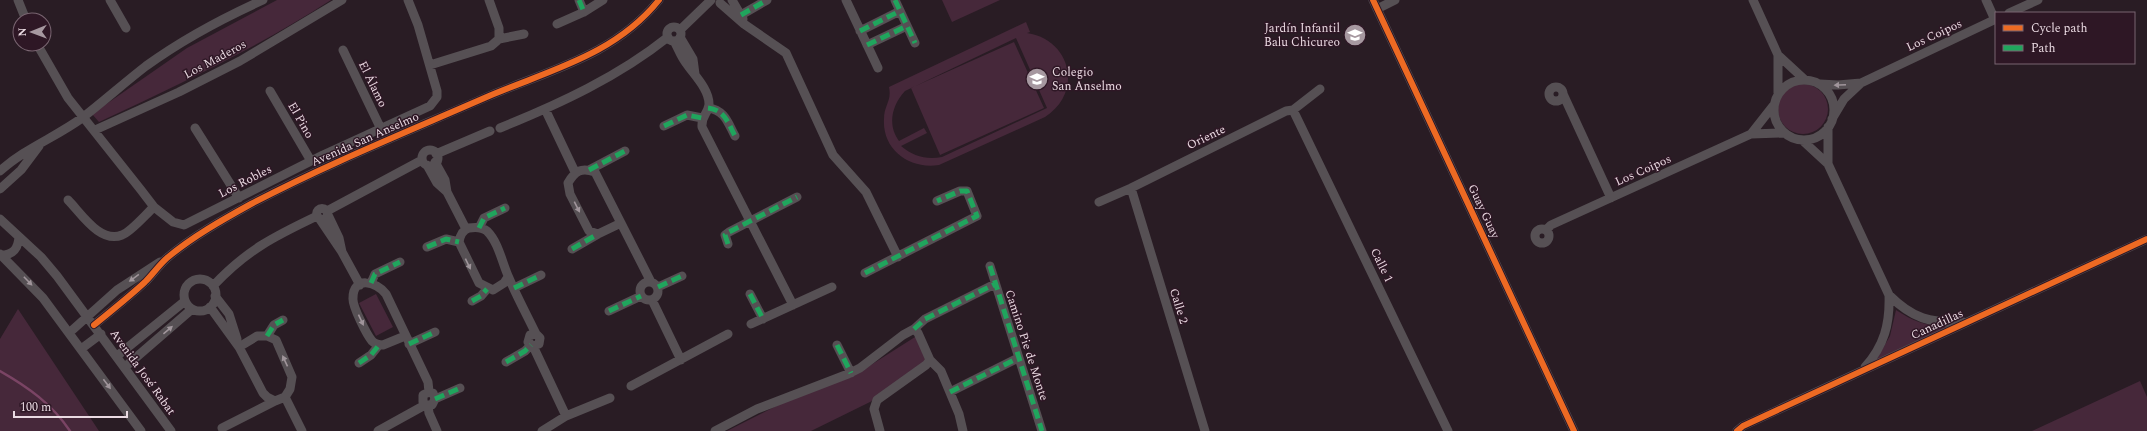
<svg xmlns="http://www.w3.org/2000/svg" width="2147" height="431" viewBox="0 0 2147 431" font-family="Spectral,serif">
<style>
.green{fill:#46283a;fill-rule:evenodd}
.lines{fill:none;stroke-linecap:round;stroke-linejoin:round}
.stream{stroke:#7a4464;stroke-width:2.5}
.minor{stroke:#565054;stroke-width:9}
.quiet{stroke:#20a55d;stroke-width:5;stroke-dasharray:10 5;stroke-linecap:butt}
.cycleway-casing{stroke:#2e1725;stroke-width:8}
.cycleway{stroke:#ed6a23;stroke-width:6}
.oneway{fill:#a0959b}
.labels{text-anchor:middle;stroke-width:3;stroke-linejoin:round;paint-order:stroke}
.poi-label{font-size:12px;fill:#eadae2;stroke:#2e1725;text-anchor:end}
.street-label{font-size:12px;fill:#eadae2;stroke:#2e1725}
</style>
<rect width="100%" height="100%" fill="#291c24"/>
<!-- green -->
<path class="green" d="M277,0H331C257,48 178,85 99,122L92,114L187,48Z
M942,0H1000L952,22Z
M1026,22L1030,32L1027,33C1072,40 1083,93 1045,117L939,165C910,170 882,150 884,119C884,105 892,101 889,87ZM1016,38L1047,108L942,157C926,160 913,156 901,146L927,133L924,128L899,141C887,125 892,105 905,91Z
M1014,42L1044,108L940,155L911,88Z
M1778 109a25 25 0 1 1 50 0a25 25 0 1 1-50 0Z
M376,294L393,327L376,336L359,303Z
M18,309L99,431H0V339Z
M1896,310C1914,322 1929,327 1950,326L1876,360L1890,336Z
M915,337H917L928,362L870,402L811,431H727L786,401L863,370Z
M2140,381L2147,397V431H2032Z"/>
<g class="lines">
<!-- stream -->
<path class="stream" d="M0,371C28,387 52,404 70,431"/>
<!-- minor -->
<path class="minor" d="M18,0L26,20
M110,0L126,28
M579,0L584,12
M732,0L743,19
M846,0L878,68
M895,0L915,43
M1373,0L1574,431
M1753,0L1778,55L1804,79
M1986,0L1995,20
M720,3L744,24L786,53L833,155L866,192L898,257
M1377,9L1395,0
M2009,13L2038,0
M741,15L767,0
M557,24L584,12L603,0
M667 34a7 7 0 1 1 14 0a7 7 0 1 1-14 0Z
M680,30L711,0
M860,31L900,11
M680,37L693,59L695,74
M499,39L524,34
M674,41C678,48 681,57 686,63C694,75 709,89 709,104C709,113 701,115 702,127L793,305
M37,44L68,98L141,190L154,207L173,222L184,225L323,155L430,106L437,97V91L418,25L408,0
M867,45L907,26
M343,50L381,129
M430,65L491,46L499,39V28L489,0
M1774 110a30 30 0 1 1 60 0a30 30 0 1 1-60 0Z
M1820,84L1838,85L1861,83
M1549 94a7 7 0 1 1 14 0a7 7 0 1 1-14 0Z
M270,91L311,161
M1778,93V55
M1563,94L1611,198
M708,108C725,110 728,123 735,136
M545,109L575,172
M1293,110L1448,431
M1832,119L1844,99L1861,83L1996,19
M664,126L687,115L702,118
M1828,127V164L1889,295C1913,319 1930,323 1963,322
M195,128L239,198
M500,128C559,104 618,77 668,37
M95,130L179,92L240,61L342,0
M1751,134L1773,106
M1802,140L1828,164
M422 158a8 8 0 1 1 16 0a8 8 0 1 1-16 0Z
M436,154L490,131
M435,162L445,180L447,192L466,229
M427,165L437,183L447,192
M589,170L625,151
M0,171C24,149 56,137 82,118C104,101 124,83 146,66C182,40 223,18 263,0
M1131,188L1205,431
M0,189L21,170L39,146
M68,200C81,213 100,244 122,235C131,232 146,214 154,207
M1099,202L1131,188L1286,111L1293,110L1320,89
M316.5 214a5.5 5.5 0 1 1 11 0a5.5 5.5 0 1 1-11 0Z
M327,211L422,160
M319,218L342,252L339,238L328,215
M0,219L41,257L57,276L171,431
M621,223L598,234L589,231L570,194L568,183C575,171 581,167 595,172L651,282
M479,228L484,218L505,208
M1535 236a7 7 0 1 1 14 0a7 7 0 1 1-14 0Z
M1546,230L1551,225L1751,134L1784,133
M728,244L725,235L729,232L797,197
M427,247L446,239L459,242
M572,249L598,234
M342,252L360,285
M0,254L43,298L141,431
M1,255C13,255 18,249 19,237
M990,266L1042,431
M865,273L977,216L967,191H960L937,201
M508,277L504,283L493,290L479,283L459,242C460,236 462,230 469,228C475,227 482,227 487,231C499,243 502,263 509,278C517,297 527,315 536,334L540,338L539,344L533,346
M184 295a16 16 0 1 1 32 0a16 16 0 1 1-32 0Z
M640 291a9 9 0 1 1 18 0a9 9 0 1 1-18 0Z
M371,283L375,274L400,262
M213,286C247,250 273,237 317,216
M658,287L682,276
M514,288L541,275
M750,294L763,319
M215,296L229,314L237,339
M652,300L681,360
M472,301L481,296L487,289
M210,307L239,347L263,393L267,397L275,401L285,397L290,389L292,377L276,340L267,336H257L239,347
M609,311L641,296
M751,324L832,287
M94,325C111,311 129,297 145,282C153,274 159,265 167,258C192,237 222,220 251,204C327,164 409,131 489,96C550,70 615,55 659,0
M914,329L918,333L930,360L941,371L959,414L963,431
M69,333L117,290L160,262
M536,334L530,335L528,342L533,346L566,416
M267,336L274,325L283,320
M405,336L383,345C379,345 375,344 372,341C367,335 352,306 353,298C353,276 376,281 386,294L428,382L429,392
M409,344L435,332
M837,345L851,373
M81,349L101,334
M117,356L185,301
M506,362L525,351L531,345
M359,363L371,355L379,345
M125,367L192,309
M1865,367C1884,346 1890,324 1889,295
M631,386L728,334
M950,392L1018,358
M285,397L302,431
M435,399L460,388
M428,406L429,413L437,431
M222,428L275,401
M378,431L425,405H432L435,399L433,393L429,392L423,395V402L425,405
M542,431L566,416L610,398
M715,431L757,409L848,374L860,368L903,335L914,329L925,319L995,284
M880,431L874,409L877,400L926,365L930,360
M1737,431L1743,426L2147,239"/>
<!-- quiet -->
<path class="quiet" d="M579,0L584,12
M895,0L915,43
M741,15L767,0
M860,31L900,11
M867,45L907,26
M708,108C725,110 728,123 735,136
M664,126L687,115L702,118
M589,170L625,151
M479,228L484,218L505,208
M728,244L725,235L729,232L797,197
M427,247L446,239L459,242
M572,249L598,234
M990,266L1042,431
M865,273L977,216L967,191H960L937,201
M371,283L375,274L400,262
M658,287L682,276
M514,288L541,275
M750,294L763,319
M472,301L481,296L487,289
M609,311L641,296
M914,329L925,319L995,284
M267,336L274,325L283,320
M409,344L435,332
M837,345L851,373
M506,362L525,351L531,345
M359,363L371,355L379,345
M950,392L1018,358
M435,399L460,388"/>
<!-- cycleway casing -->
<g class="cycleway-casing">
<path id="cycleway" d="M1373,0L1574,431
M94,325C111,311 129,297 145,282C153,274 159,265 167,258C192,237 222,220 251,204C327,164 409,131 489,96C550,70 615,55 659,0
M1737,431L1743,426L2147,239"/>
</g>
<!-- cycleway -->
<use href="#cycleway" class="cycleway"/>
</g>
<!-- one-way arrows -->
<defs><path id="oneway-solid" d="M-6-.8H1V-3.2L6.5 0L1 3.2V.8H-6Z"/></defs>
<g class="oneway">
<use href="#oneway-solid" transform="translate(1840 85) rotate(178)"/>
<use href="#oneway-solid" transform="translate(577 207) rotate(63)"/>
<use href="#oneway-solid" transform="translate(468 264) rotate(64)"/>
<use href="#oneway-solid" transform="translate(134 278) rotate(144)"/>
<use href="#oneway-solid" transform="translate(28 281) rotate(46)"/>
<use href="#oneway-solid" transform="translate(361 320) rotate(65)"/>
<use href="#oneway-solid" transform="translate(168 330) rotate(-40)"/>
<use href="#oneway-solid" transform="translate(285 361) rotate(-115)"/>
<use href="#oneway-solid" transform="translate(107 384) rotate(53)"/>
</g>
<!-- icons -->
<defs>
<g id="school-disc" transform="scale(1.15)"><circle r="9.5" fill="#a698a0" stroke="#2e1725"/><path d="M0-5L7-2L0 1L-7-2ZM-4 1L0 2.5L4 1V4Q0 6-4 4Z" fill="#fff"/></g>
</defs>
<g fill-rule="evenodd">
<use href="#school-disc" x="1355" y="35"/>
<use href="#school-disc" x="1037" y="79"/>
</g>
<g class="labels">
<!-- poi labels -->
<g class="poi-label">
<text x="1340" y="32">Jardín Infantil<tspan x="1340" dy="14">Balu Chicureo</tspan></text>
<text x="1052" y="76" text-anchor="start">Colegio<tspan x="1052" dy="14">San Anselmo</tspan></text>
</g>
<!-- street labels -->
<g class="street-label">
<text transform="translate(1934 35) rotate(-25)" y="4">Los Coipos</text>
<text transform="translate(215 59) rotate(-28)" y="4">Los Maderos</text>
<text transform="translate(373 84) rotate(64)" y="4">El Álamo</text>
<text transform="translate(301 120) rotate(60)" y="4">El Pino</text>
<text transform="translate(1206 137) rotate(-26)" y="4">Oriente</text>
<text transform="translate(365 139) rotate(-24)" y="4">Avenida San Anselmo</text>
<text transform="translate(1643 170) rotate(-24)" y="4">Los Coipos</text>
<text transform="translate(245 181) rotate(-27)" y="4">Los Robles</text>
<text transform="translate(1484 211) rotate(65)" y="4">Guay Guay</text>
<text transform="translate(1382 265) rotate(64)" y="4">Calle 1</text>
<text transform="translate(1179 306) rotate(73)" y="4">Calle 2</text>
<text transform="translate(1937 324) rotate(-25)" y="4">Canadillas</text>
<text transform="translate(1027 345) rotate(72)" y="4">Camino Pie de Monte</text>
<text transform="translate(143 372) rotate(54)" y="4">Avenida José Rabat</text>
</g>
</g>
<!-- legend -->
<rect x="1995" y="12" width="140" height="52" fill="#2e1725" stroke="#796571"/>
<rect x="2003" y="25" width="20" height="6" fill="#ed6a23" stroke="#796571"/>
<text x="2031" y="32" font-size="12" fill="#eadae2">Cycle path</text>
<rect x="2003" y="45" width="20" height="6" fill="#20a55d" stroke="#796571"/>
<text x="2031" y="52" font-size="12" fill="#eadae2">Path</text>
<!-- north arrow -->
<g transform="translate(32 32) rotate(269)"><circle r="19" fill="#2e1725" stroke="#796571"/>
<path d="M0-3L7 15L0 10L-7 15Z" fill="#a698a0"/>
<text y="-6" font-size="11" font-weight="bold" text-anchor="middle" fill="#eadae2">N</text>
</g>
<!-- scale -->
<path d="M14 411v6h113v-6" fill="none" stroke="#eadae2" stroke-width="2"/>
<text x="20" y="411" font-size="12" fill="#eadae2" stroke="#2e1725" stroke-width="3" paint-order="stroke">100 m</text>
</svg>
